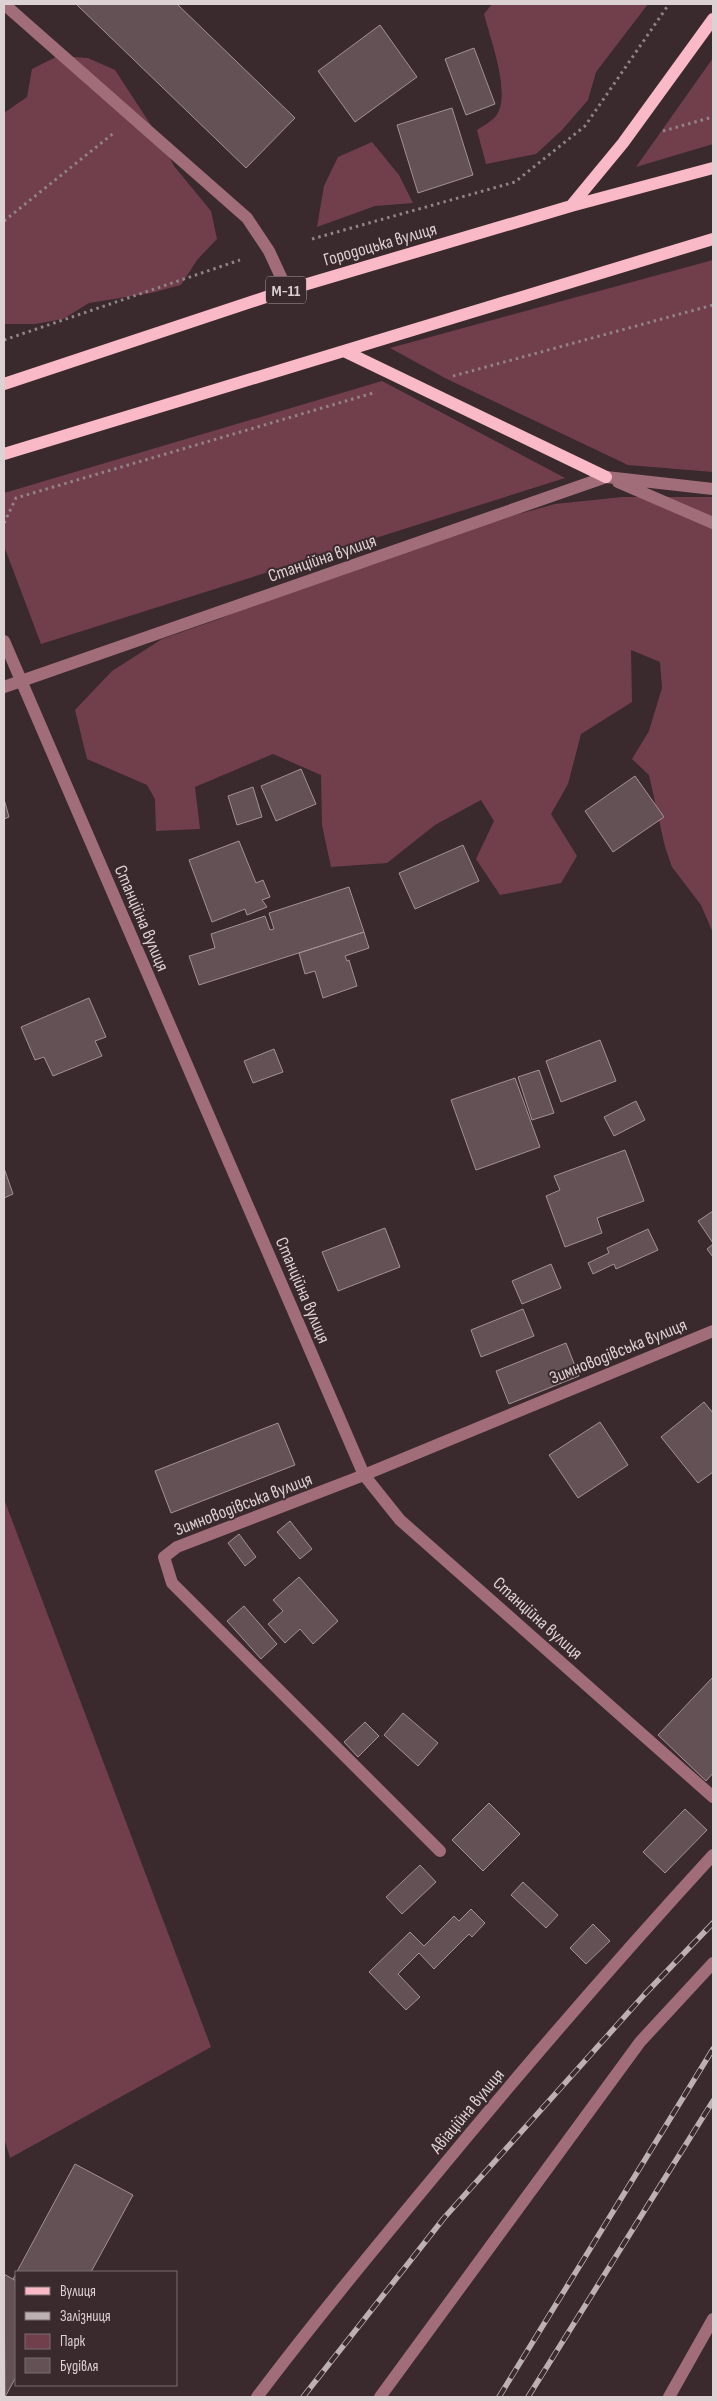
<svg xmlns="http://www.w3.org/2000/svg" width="717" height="2401" viewBox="0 0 717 2401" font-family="'Sofia Sans Condensed',sans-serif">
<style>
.green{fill:#703f4b}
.building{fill:#645155;stroke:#a59094}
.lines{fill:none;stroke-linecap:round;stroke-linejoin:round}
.path{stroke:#918486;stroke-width:3;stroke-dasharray:2.5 4;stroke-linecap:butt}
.minor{stroke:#a16d79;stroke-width:12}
.major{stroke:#fab9c7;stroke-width:12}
.rail-casing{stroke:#bcb0b2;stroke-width:5.5}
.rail{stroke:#3a2a2d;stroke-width:4;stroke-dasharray:11;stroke-linecap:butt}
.labels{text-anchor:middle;stroke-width:4;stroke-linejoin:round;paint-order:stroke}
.shield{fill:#3a2a2d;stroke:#ab9fa1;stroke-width:1}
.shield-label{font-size:16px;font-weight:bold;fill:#dcd1d3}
.street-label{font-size:18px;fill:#dcd1d3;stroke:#3a2a2d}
</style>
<rect width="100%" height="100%" fill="#3a2a2d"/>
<!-- green -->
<path class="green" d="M492,4H648L596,72L588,100L562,130L536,154L486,164L477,130C483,126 492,121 496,116C512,95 490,38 484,14Z
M58,56L88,58L115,70L160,139L174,166L211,211L217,239L197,260L181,285L151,293L89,303L63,319L35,324H4V113L27,97L32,69Z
M713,58V144L636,167Z
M372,142L399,175L413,203L375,206L317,227L324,186L338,157Z
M713,260V472L628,465L445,378L390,348Z
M382,381L565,478L41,644L4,546V493Z
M622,497H713V933L701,905L672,867L665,847L649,775L632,759L649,731L662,688L660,662L631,650L632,702L581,734L568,784L551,814L577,856L561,883L500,895L476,859L494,821L481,800L435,825L387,863L331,867L322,825L321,775L273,754L195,787L200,829L156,831L155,799L147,785L87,759L75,710L112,671L162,639L219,619L333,570L454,532L555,504Z
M4,1499L211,2047L10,2158L4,2138Z"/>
<!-- building -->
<path class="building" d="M76,4H177L295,118L246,168Z
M380,25L417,77L355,122L318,71Z
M474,48L495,104L466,115L445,59Z
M452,108L473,175L418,193L397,125Z
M301,769L316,804L276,821L261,786Z
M635,776L664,817L613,852L585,811Z
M253,787L262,817L237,825L228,796Z
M4,799L9,817L4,819Z
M239,841L256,883L263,880L270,897L262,900L267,907L247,915L245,909L212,922L189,860Z
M463,845L479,881L415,909L399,873Z
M349,887L364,932L199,985L189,956L215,948L211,934L265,916L270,930L274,929L269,913Z
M364,932L369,948L345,956L347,961L349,960L357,986L323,998L315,971L305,974L299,953Z
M89,998L106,1037L95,1041L102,1056L53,1076L44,1057L35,1060L21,1027Z
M600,1040L616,1081L561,1102L546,1061Z
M274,1049L283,1072L253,1083L244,1061Z
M539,1070L554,1113L532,1120L518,1077Z
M515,1078L540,1147L476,1170L451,1100Z
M636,1101L645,1120L614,1136L604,1117Z
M625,1150L644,1201L597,1218L602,1233L565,1247L546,1196L560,1190L554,1176Z
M4,1168L13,1194L4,1198Z
M713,1211V1243L698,1221Z
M385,1228L400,1267L338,1291L322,1252Z
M648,1229L658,1250L616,1269L614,1264L593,1274L588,1263L609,1253L607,1248Z
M713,1244V1257L707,1249Z
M551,1264L561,1288L522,1304L512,1281Z
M523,1309L534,1336L481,1357L471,1330Z
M566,1343L579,1376L509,1404L496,1371Z
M704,1402L713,1413V1472L698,1483L661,1437Z
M600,1422L628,1465L578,1498L549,1455Z
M278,1423L295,1465L171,1513L155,1471Z
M290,1521L312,1549L300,1559L277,1532Z
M239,1534L256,1557L245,1566L228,1543Z
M299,1577L338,1621L313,1644L300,1629L285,1643L268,1624L283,1611L273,1600Z
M244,1606L277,1644L261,1659L227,1621Z
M713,1677V1773L706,1781L658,1735Z
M403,1713L438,1743L418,1766L384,1735Z
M365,1722L379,1736L358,1757L344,1742Z
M489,1803L520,1834L483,1871L452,1840Z
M685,1809L707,1830L665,1873L643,1852Z
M420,1865L436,1882L402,1914L386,1897Z
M523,1882L558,1915L546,1928L511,1895Z
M471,1909L485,1923L472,1937L469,1934L434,1969L419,1953L398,1974L420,1997L406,2010L369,1972L410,1932L424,1946L454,1916L459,1921Z
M593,1924L610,1941L586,1964L570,1948Z
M75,2164L133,2195L91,2272H16V2281L13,2279Z
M4,2274L16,2281V2377L5,2397Z"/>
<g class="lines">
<!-- path -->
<path class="path" d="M663,131L713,117
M4,221L115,132
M312,239L515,182L585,126L669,4
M4,340L240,260
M453,376L713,305
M4,523L16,498L373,393"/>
<!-- minor -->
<path class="minor" d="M4,4L247,218L269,251L287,290
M618,482L713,523
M4,641L364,1475L400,1520L713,1797
M4,687L606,477L713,489
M440,1851L172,1583L164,1557L177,1547L364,1475L713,1331
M257,2397C312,2324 370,2254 428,2184C520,2072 615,1962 713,1855
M380,2397L640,2042L713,1963
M669,2397L713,2319"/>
<!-- major -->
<path class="major" d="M571,206L623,143L713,19
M344,351L606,477
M4,384L287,290L571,206L713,168
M4,454L713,239"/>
<!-- rail casing -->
<g class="rail-casing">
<path id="rail" d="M303,2397L444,2218L644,1995L713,1923
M499,2397L713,2049
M528,2397L713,2101"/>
</g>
<!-- rail -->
<use href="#rail" class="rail"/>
</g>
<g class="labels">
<!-- shield labels -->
<rect class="shield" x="266" y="276.5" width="40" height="27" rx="4"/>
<g class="shield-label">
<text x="286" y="296">М-11</text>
</g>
<!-- street labels -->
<g class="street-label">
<text transform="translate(380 244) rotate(-16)" y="6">Городоцька вулиця</text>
<text transform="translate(322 558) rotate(-19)" y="6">Станційна вулиця</text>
<text transform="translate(142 918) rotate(67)" y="6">Станційна вулиця</text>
<text transform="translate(303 1290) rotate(67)" y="6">Станційна вулиця</text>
<text transform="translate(618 1351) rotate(-22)" y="6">Зимноводівська вулиця</text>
<text transform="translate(243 1504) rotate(-21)" y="6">Зимноводівська вулиця</text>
<text transform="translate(538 1618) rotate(42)" y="6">Станційна вулиця</text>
<text transform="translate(467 2111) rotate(-50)" y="6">Авіаційна вулиця</text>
</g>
</g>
<!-- border -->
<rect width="717" height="2401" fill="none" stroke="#dcd1d3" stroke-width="10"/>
<!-- legend -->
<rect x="15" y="2271" width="162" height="115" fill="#3a2a2d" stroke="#7b6d6f"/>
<rect x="25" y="2287" width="25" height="8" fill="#fab9c7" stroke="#7b6d6f"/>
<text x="60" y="2296" font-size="15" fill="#dcd1d3">Вулиця</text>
<rect x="25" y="2312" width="25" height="8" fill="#bcb0b2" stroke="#7b6d6f"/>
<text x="60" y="2321" font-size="15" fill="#dcd1d3">Залізниця</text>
<rect x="25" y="2334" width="25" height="15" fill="#703f4b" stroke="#7b6d6f"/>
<text x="60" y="2346" font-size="15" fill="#dcd1d3">Парк</text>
<rect x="25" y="2358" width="25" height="15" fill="#645155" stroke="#7b6d6f"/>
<text x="60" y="2371" font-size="15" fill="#dcd1d3">Будівля</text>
</svg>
